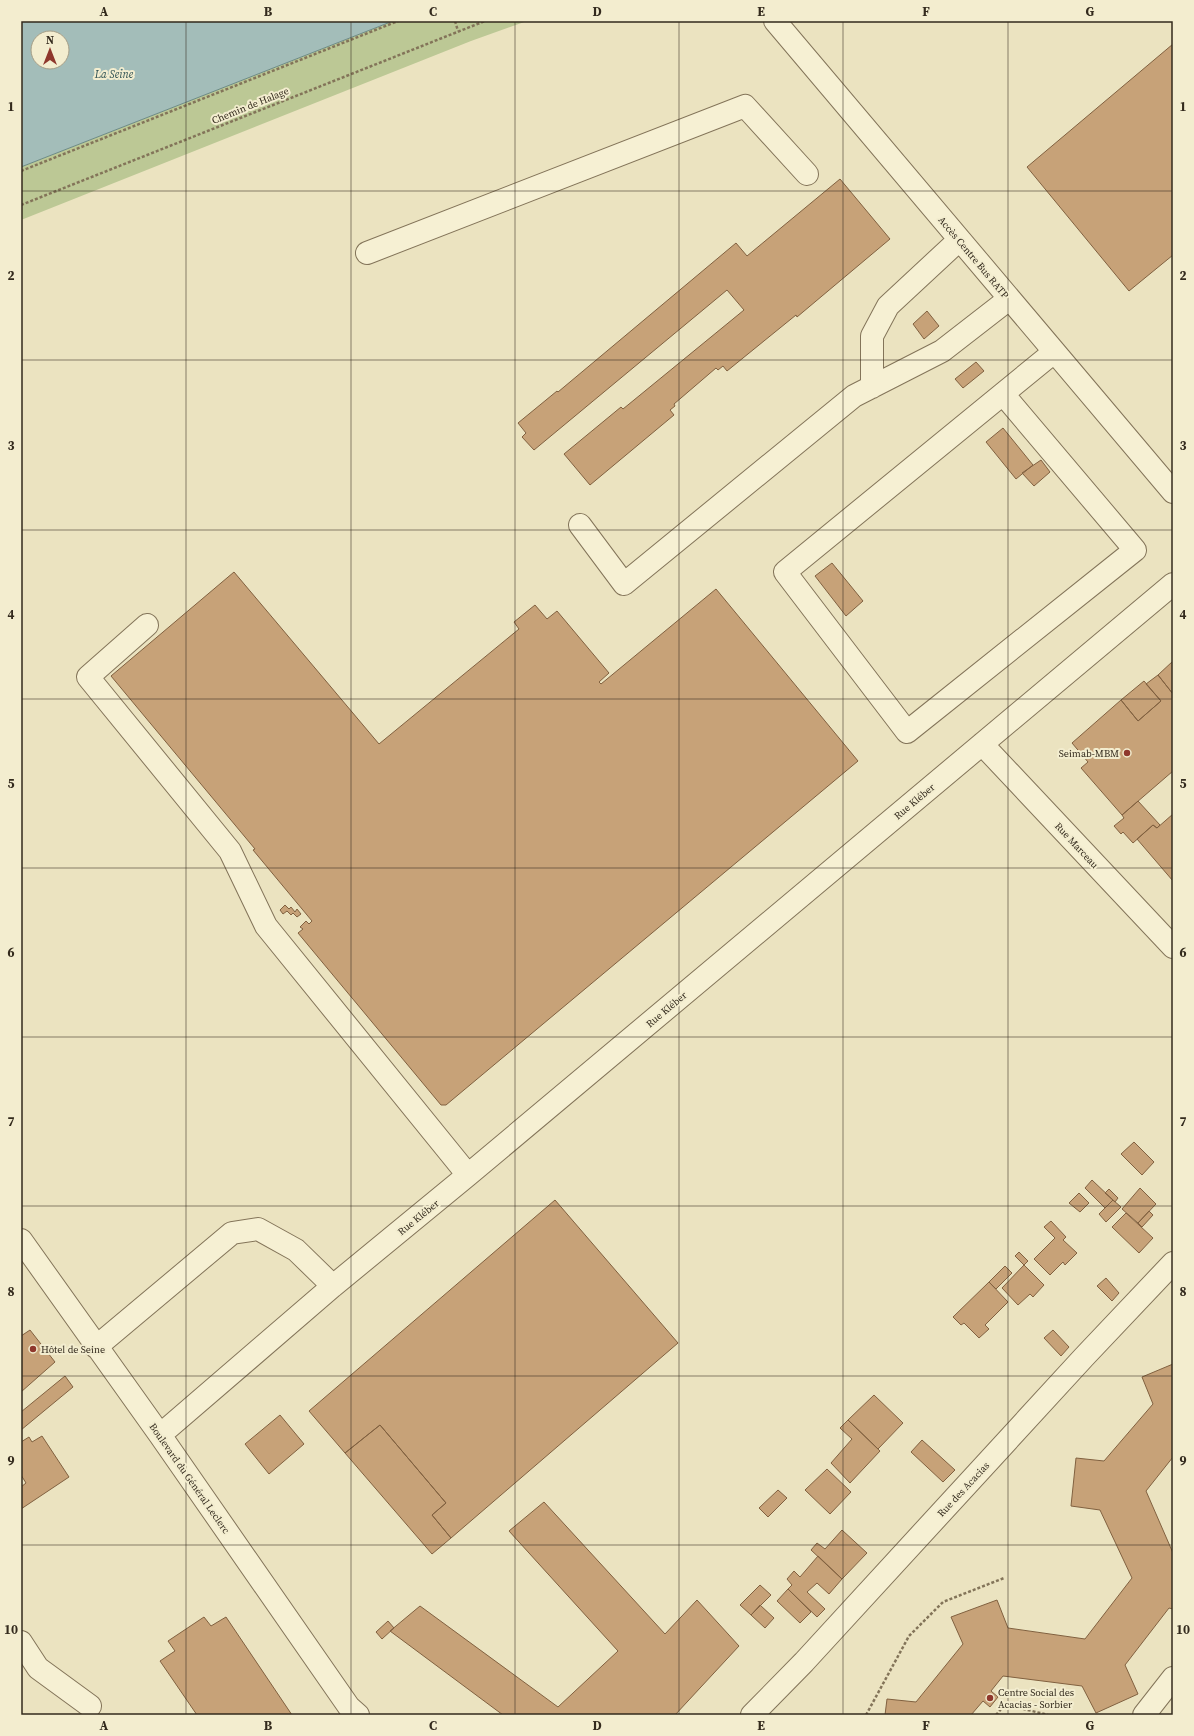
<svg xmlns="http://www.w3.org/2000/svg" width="1194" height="1736" viewBox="0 0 1194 1736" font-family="'Source Serif 4',serif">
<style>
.green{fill:#bcc895}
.water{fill:#a3bdb9;stroke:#6b8a86;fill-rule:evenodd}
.building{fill:#c7a278;stroke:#816140}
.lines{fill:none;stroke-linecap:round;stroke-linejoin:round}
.minor-casing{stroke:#837459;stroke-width:24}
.path{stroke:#837459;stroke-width:2.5;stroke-dasharray:3 2;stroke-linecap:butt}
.minor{stroke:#f6f0d3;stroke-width:22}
.grid{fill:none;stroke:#332a1d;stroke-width:1;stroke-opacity:0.55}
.poi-dot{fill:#8f372c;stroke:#f3edcf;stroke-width:1.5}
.labels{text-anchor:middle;stroke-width:4;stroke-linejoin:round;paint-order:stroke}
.street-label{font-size:10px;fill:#332a1d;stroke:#f3edcf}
.poi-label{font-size:10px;fill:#332a1d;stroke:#f3edcf;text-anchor:start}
.water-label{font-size:11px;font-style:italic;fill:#2d5052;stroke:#f3edcf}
.neatline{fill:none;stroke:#332a1d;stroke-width:1.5}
.grid-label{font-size:13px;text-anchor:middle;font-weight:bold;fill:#332a1d}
</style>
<rect width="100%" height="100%" fill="#ebe3c0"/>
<!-- green -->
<path class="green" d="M393,21H527L471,41L21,220V167Z"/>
<!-- water -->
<path class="water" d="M21,21H393L21,167ZM38,38H62V62H38Z"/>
<!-- building -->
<path class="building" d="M1173,44V255L1129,291L1027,167Z
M840,179L890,239L797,317L796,315L727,371L723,366L718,370L716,368L674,404L675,406L670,410L674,415L590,485L564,454L621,407L623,409L744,310L727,290L534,450L522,437L526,433L518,423L557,391L558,392L736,243L747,256Z
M927,311L939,326L924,339L913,324Z
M976,362L984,371L963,388L955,379Z
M1003,428L1033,465L1016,479L986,442Z
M1041,460L1050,472L1034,486L1022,473Z
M832,563L863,601L846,616L815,576Z
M234,572L379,744L519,629L514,622L535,605L547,619L557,611L609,673L599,682L601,684L716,589L858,761L446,1105H441L298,933L303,929L300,927L306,921L309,924L312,921L253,850L255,849L111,676Z
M1173,661V694L1158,675Z
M1158,675L1173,694V771L1122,815L1081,768L1088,762L1072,743L1121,700L1138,721L1161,701L1146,684Z
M1144,681L1161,701L1138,721L1121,700Z
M1138,801L1160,825L1157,828L1153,825L1133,843L1123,832L1121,834L1114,826L1124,818L1122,815Z
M1173,814V881L1137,839L1153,825L1157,828Z
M285,905L289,909L291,907L295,912L297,909L301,914L297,917L293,913L291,915L287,911L283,914L280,910Z
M1134,1142L1154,1162L1142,1175L1121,1154Z
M1092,1180L1113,1200L1105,1208L1085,1188Z
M1140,1188L1156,1204L1138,1223L1122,1209Z
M1109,1189L1118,1198L1115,1202L1105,1193Z
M1079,1193L1089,1203L1080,1212L1069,1203Z
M555,1200L678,1343L451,1538L432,1515L446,1503L380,1425L345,1453L309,1411Z
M1113,1200L1121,1207L1106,1222L1099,1214Z
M1149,1211L1153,1215L1142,1227L1138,1223Z
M1126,1213L1153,1238L1139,1253L1112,1227Z
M1051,1221L1066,1237L1063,1240L1077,1253L1065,1265L1063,1262L1050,1275L1034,1259L1055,1238L1044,1227Z
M1019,1252L1028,1261L1024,1265L1015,1256Z
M1024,1265L1044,1285L1033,1297L1030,1294L1018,1305L1002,1288Z
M1005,1266L1012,1273L996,1289L989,1282Z
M1106,1278L1119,1293L1112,1301L1097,1286Z
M989,1282L1008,1302L985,1325L989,1329L979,1338L964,1323L961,1325L953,1317Z
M30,1330L55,1362L21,1392V1336Z
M1053,1330L1069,1347L1061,1356L1044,1338Z
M1173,1364V1457L1146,1491L1173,1553V1609L1169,1608L1125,1665L1138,1694L1096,1713L1082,1686L1003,1676L991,1691L998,1697L990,1707L983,1701L971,1715H885L887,1699L916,1702L963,1644L951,1617L997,1600L1008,1628L1085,1639L1132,1578L1100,1510L1071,1506L1076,1458L1104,1461L1153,1404L1142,1377Z
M65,1376L73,1387L21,1430V1412Z
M874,1395L903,1423L878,1449L848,1420Z
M280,1415L304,1444L269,1474L245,1444Z
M848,1420L880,1451L850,1483L831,1463L852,1439L840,1428Z
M380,1425L446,1503L432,1515L451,1538L432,1554L345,1453Z
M42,1436L69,1477L21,1509V1487L26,1483L21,1475V1442L29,1437L32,1442Z
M922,1440L955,1470L943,1482L911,1452Z
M827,1469L851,1492L830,1514L805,1490Z
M778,1490L787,1498L768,1517L759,1508Z
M544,1502L665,1634L697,1600L739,1646L675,1715H503L390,1631L420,1606L558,1707L618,1651L509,1531Z
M842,1530L867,1553L842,1579L811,1550L817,1543L825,1549Z
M818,1556L842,1579L829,1594L817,1583L807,1592L825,1609L817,1617L788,1589L792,1585L787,1579L794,1571L800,1577Z
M760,1585L771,1595L751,1615L740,1605Z
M788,1589L811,1612L800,1623L777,1601Z
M760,1605L774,1618L765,1628L751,1615Z
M204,1617L211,1626L226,1617L292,1715H197L160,1661L175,1651L168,1641Z
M388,1621L394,1628L382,1639L376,1632Z"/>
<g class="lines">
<!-- minor casing -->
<g class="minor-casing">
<path id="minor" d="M775,21L1173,492
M367,253L745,106L807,174
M872,387V336L888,306L959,240
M1003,394L1135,550L907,732L785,572L1054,352
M580,525L624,584L854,396L942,351L1009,299
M147,625L88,677L230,851L266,926L468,1175
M982,744L1173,947
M21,1240L160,1435L349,1707L358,1715
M96,1347L232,1233L258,1229L296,1250L333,1286
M160,1435L333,1286L468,1175L1173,584
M21,1642L38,1668L90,1706
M752,1715L804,1662L1084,1357L1173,1263
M1144,1715L1173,1678"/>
</g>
<!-- path -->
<path class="path" d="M455,21L458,31
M21,171L398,21
M21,205L485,21
M866,1715L909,1636L943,1602L1004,1578
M996,1715L1001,1709L1016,1707L1048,1715"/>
<!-- minor -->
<use href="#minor" class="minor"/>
</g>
<!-- grid -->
<path class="grid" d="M186,21V1715M351,21V1715M515,21V1715M679,21V1715M843,21V1715M1008,21V1715M21,191H1173M21,360H1173M21,530H1173M21,699H1173M21,868H1173M21,1037H1173M21,1206H1173M21,1376H1173M21,1545H1173"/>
<!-- markers -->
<g class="poi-dot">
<circle cx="1127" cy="753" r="4"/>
<circle cx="33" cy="1349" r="4"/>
<circle cx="990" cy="1698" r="4"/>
</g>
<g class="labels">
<!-- street labels -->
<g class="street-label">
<text transform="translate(250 105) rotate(-22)" y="4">Chemin de Halage</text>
<text transform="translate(974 257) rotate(50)" y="4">Accès Centre Bus RATP</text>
<text transform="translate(914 801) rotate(-40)" y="4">Rue Kléber</text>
<text transform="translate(1077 845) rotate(47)" y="4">Rue Marceau</text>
<text transform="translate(666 1009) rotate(-40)" y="4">Rue Kléber</text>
<text transform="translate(418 1217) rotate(-39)" y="4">Rue Kléber</text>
<text transform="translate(190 1478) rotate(55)" y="4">Boulevard du Général Leclerc</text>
<text transform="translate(963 1489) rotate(-47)" y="4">Rue des Acacias</text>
</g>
<!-- poi labels -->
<g class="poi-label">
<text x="1119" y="757" text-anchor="end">Seimab-MBM</text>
<text x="41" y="1353">Hôtel de Seine</text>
<text x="998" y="1696">Centre Social des<tspan x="998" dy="12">Acacias - Sorbier</tspan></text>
</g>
<!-- water labels -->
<g class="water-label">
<text x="114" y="78">La Seine</text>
</g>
</g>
<!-- border -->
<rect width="1194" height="1736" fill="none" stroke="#f3edcf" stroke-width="44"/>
<!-- north arrow -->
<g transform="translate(50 50)"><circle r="19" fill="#f3edcf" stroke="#a69f88"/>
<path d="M0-3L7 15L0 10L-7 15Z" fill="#8f372c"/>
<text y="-6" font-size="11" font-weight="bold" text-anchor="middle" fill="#332a1d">N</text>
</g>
<rect x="22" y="22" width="1150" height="1692" class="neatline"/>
<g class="grid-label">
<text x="104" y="16">A</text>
<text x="268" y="16">B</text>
<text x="433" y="16">C</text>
<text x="597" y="16">D</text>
<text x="761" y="16">E</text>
<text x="926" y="16">F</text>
<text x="1090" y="16">G</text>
<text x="11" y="111">1</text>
<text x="1183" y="111">1</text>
<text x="11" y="280">2</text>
<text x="1183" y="280">2</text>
<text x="11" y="450">3</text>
<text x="1183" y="450">3</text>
<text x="11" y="619">4</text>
<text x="1183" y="619">4</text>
<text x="11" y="788">5</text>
<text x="1183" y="788">5</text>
<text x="11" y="957">6</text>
<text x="1183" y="957">6</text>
<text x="11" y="1126">7</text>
<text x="1183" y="1126">7</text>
<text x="11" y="1296">8</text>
<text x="1183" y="1296">8</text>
<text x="11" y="1465">9</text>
<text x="1183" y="1465">9</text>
<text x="11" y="1634">10</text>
<text x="1183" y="1634">10</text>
<text x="104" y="1730">A</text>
<text x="268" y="1730">B</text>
<text x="433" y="1730">C</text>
<text x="597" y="1730">D</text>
<text x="761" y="1730">E</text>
<text x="926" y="1730">F</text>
<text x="1090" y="1730">G</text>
</g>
</svg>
